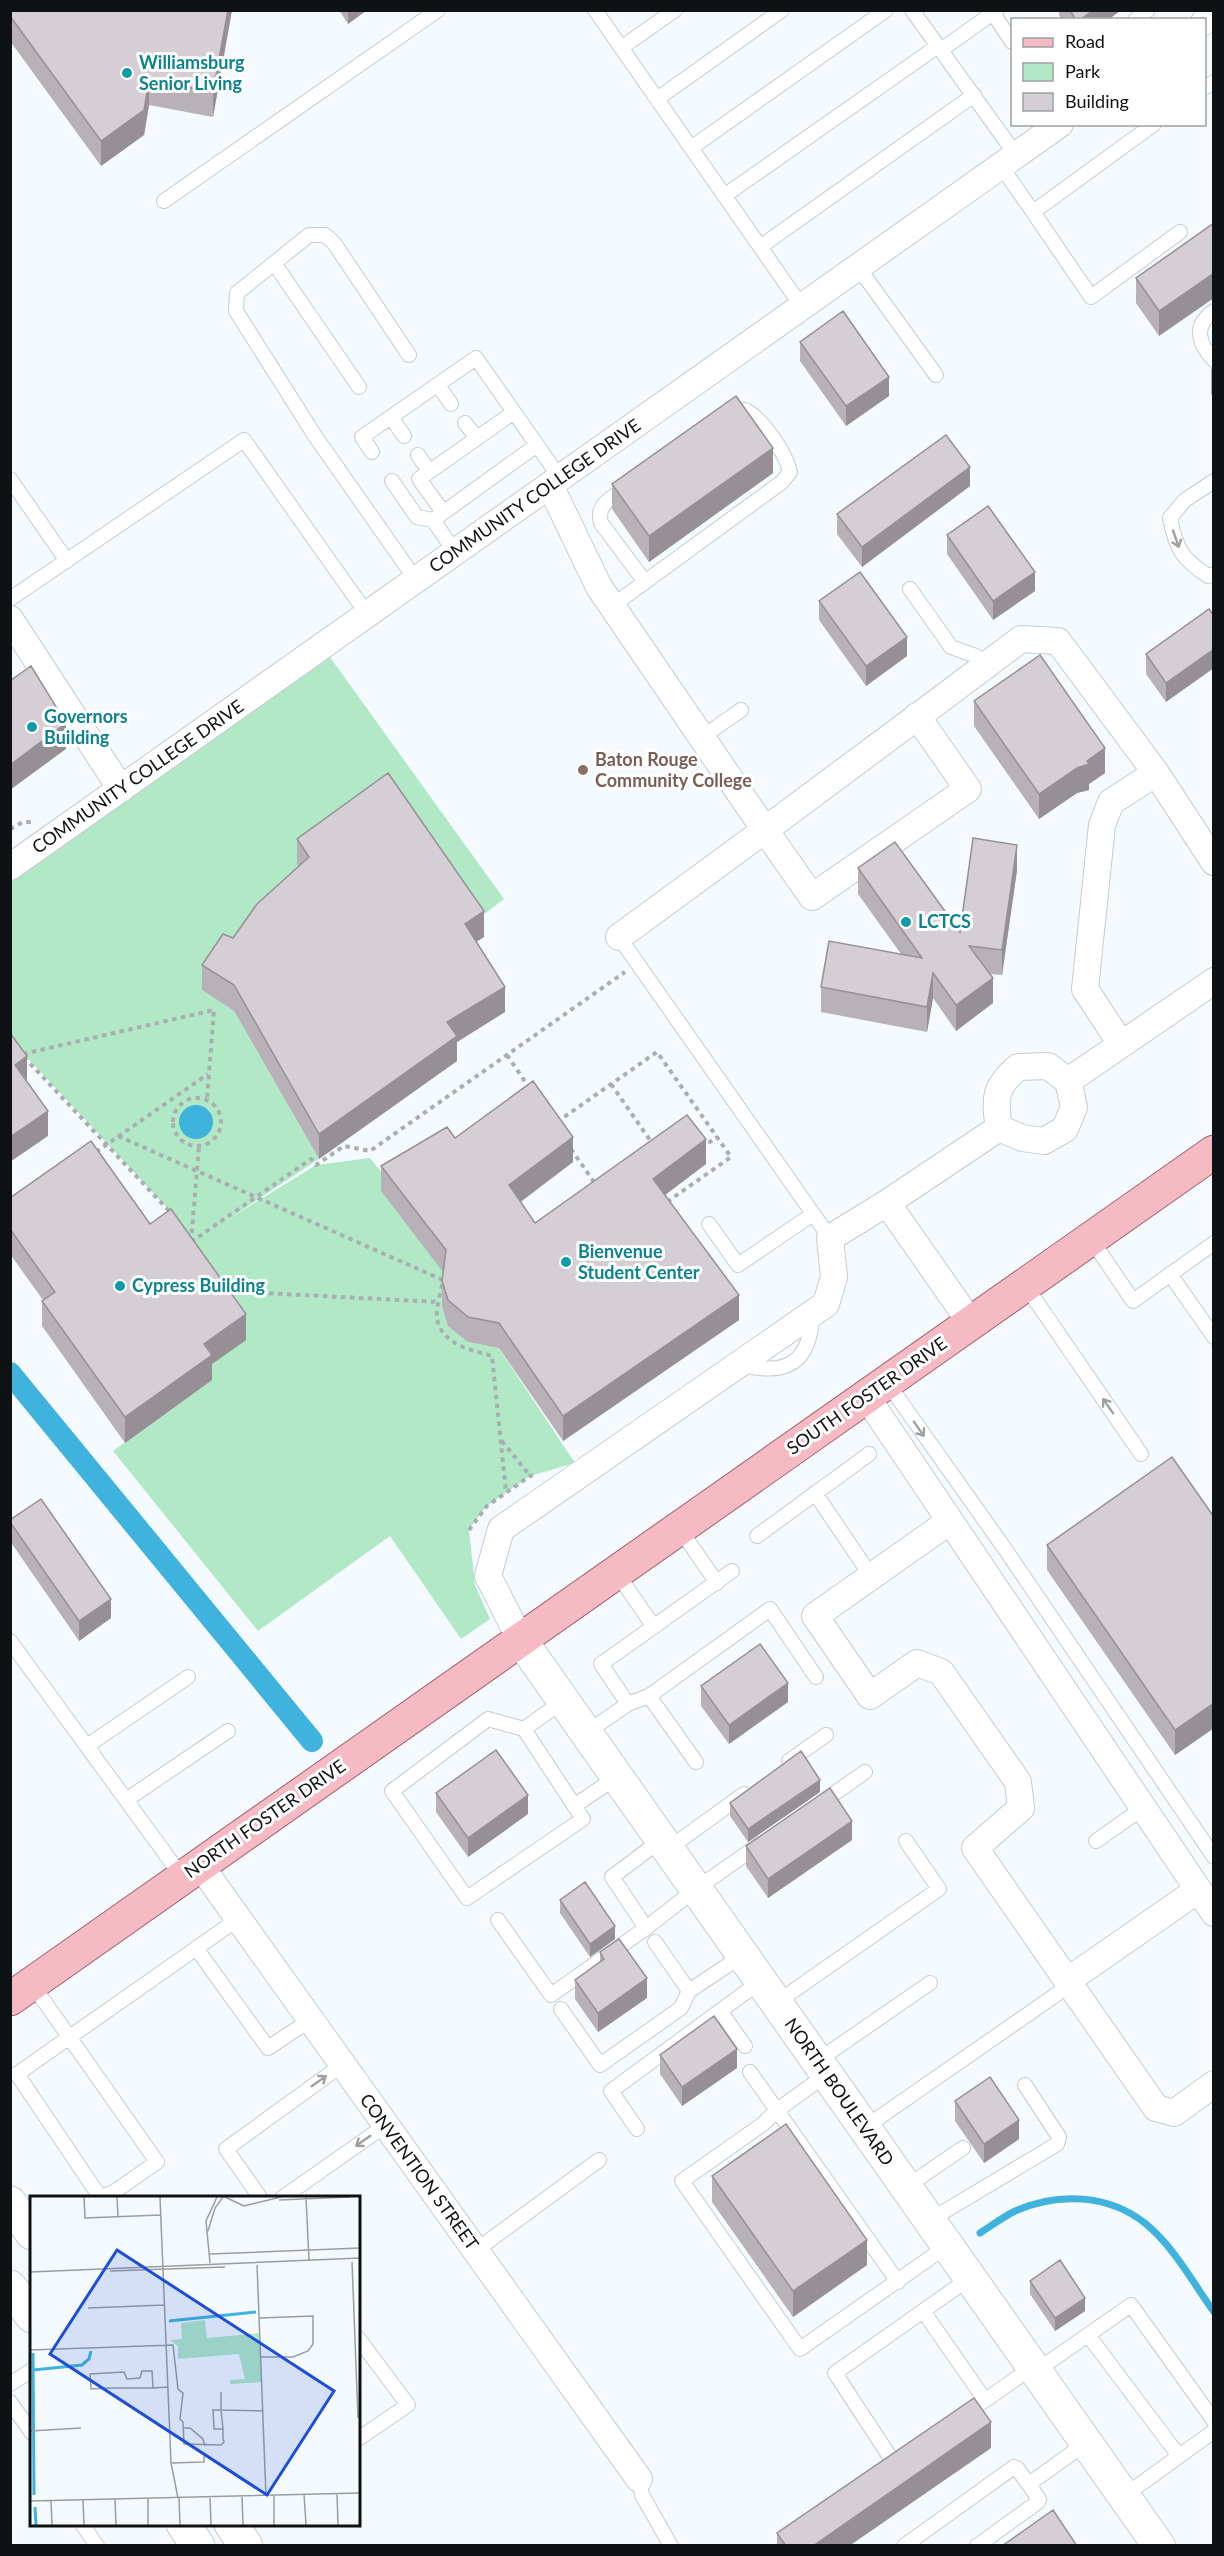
<svg xmlns="http://www.w3.org/2000/svg" width="1224" height="2556" viewBox="0 0 1224 2556" font-family="Lato,sans-serif">
<style>
.green{fill:#b1e9c6}
.water{fill:#3fb3dd}
.lines{fill:none;stroke-linecap:round;stroke-linejoin:round}
.stream{stroke:#3fb3dd;stroke-width:7}
.canal{stroke:#3fb3dd;stroke-width:22}
.service-casing{stroke:#c4cbd2;stroke-width:16}
.minor-casing{stroke:#c4cbd2;stroke-width:28}
.tertiary-casing{stroke:#c4cbd2;stroke-width:34}
.secondary-casing{stroke:#c4cbd2;stroke-width:35}
.primary-casing{stroke:#a0616c;stroke-width:35}
.path{stroke:#aaaeb1;stroke-width:4;stroke-dasharray:4.5 4.5;stroke-linecap:butt}
.service{stroke:#fff;stroke-width:14}
.minor{stroke:#fff;stroke-width:26}
.tertiary{stroke:#fff;stroke-width:32}
.secondary{stroke:#fff;stroke-width:33}
.primary{stroke:#f5bac3;stroke-width:33}
.wall{fill:#b8b1b7}
.shaded-wall{fill:#969095}
.building{fill:#d6ced5;stroke:#969095;stroke-width:1.5}
.oneway{stroke:#9fa0a1}
.culture-dot{fill:#0f9aa8;stroke:#fff;stroke-width:2}
.education-dot{fill:#8d6e63;stroke:#fff;stroke-width:2}
.labels{text-anchor:middle;stroke-width:6;stroke-linejoin:round;paint-order:stroke}
.culture-label{font-size:18px;font-weight:bold;fill:#0d838f;stroke:#fff;text-anchor:start}
.street-label{font-size:18px;fill:#0f1214;stroke:#fff}
.education-label{font-size:18px;font-weight:bold;fill:#785e54;stroke:#fff;text-anchor:start}
.inset-river{fill:none;stroke:#3fb3dd;stroke-width:3}
.inset-road{fill:none;stroke:#999da0;stroke-width:1.5}
.view{fill:#1d4ed8;fill-opacity:0.15;stroke:#1d4ed8;stroke-width:3}
.inset-edge{fill:none;stroke:#0f1214;stroke-width:3}
</style>
<rect width="100%" height="100%" fill="#f5fafe"/>
<!-- green -->
<path class="green" d="M322,646L504,899L474,922L297,864L309,883L202,990L234,1011L319,1159L227,1220L316,1165L370,1158L392,1185L382,1192L446,1275L468,1342L488,1346L496,1344L575,1463L530,1476L487,1506L469,1529L475,1585L490,1619L461,1639L390,1536L258,1631L113,1451L212,1380L170,1211L11,1040L10,867Z"/>
<!-- water -->
<path class="water" d="M179 1122a17 17 0 1 1 34 0a17 17 0 1 1-34 0Z"/>
<g class="lines">
<!-- stream -->
<path class="stream" d="M980,2233C991,2226 1003,2217 1015,2211C1058,2192 1109,2194 1146,2224C1174,2247 1193,2283 1214,2312"/>
<!-- canal -->
<path class="canal" d="M10,1373L312,1741"/>
<!-- service casing -->
<g class="service-casing">
<path id="service" d="M595,10L802,307
M912,10L1016,155
M993,13L1012,42
M1135,20L1148,10
M621,48L675,10
M941,50L997,10
M1204,88L1214,82
M657,99L782,10
M691,148L886,10
M1001,166L1033,212L1154,124
M724,196L938,46
M164,201L438,10
M1033,212L1091,297L1180,232
M760,247L974,95
M274,263L359,387
M858,267L936,375
M1214,311C1193,325 1198,344 1214,360
M409,355L334,243L325,235H309L237,293L236,311L315,436L416,580
M438,385L451,404
M391,417L404,436
M465,423L477,438
M372,452L362,437L476,358L514,412
M418,455L429,471
M10,479L67,561
M392,481L417,517L433,520
M1214,481L1185,500L1170,518C1176,549 1182,559 1208,576L1214,574
M625,489C611,498 596,504 601,523L645,582
M443,512L419,479L514,412L537,445
M455,552L433,520L537,445L560,478
M910,589L951,647L976,656L985,666
M10,599L244,440L367,614
M612,606L782,482L790,472C786,453 762,418 745,410L732,414
M701,738L741,710
M619,937L830,1238
M709,1224L738,1265L813,1214
M1091,1239L1133,1301L1214,1243
M1170,1274L1214,1337
M1025,1285L1141,1454
M740,1364C786,1377 811,1363 812,1314
M886,1381L1005,1549L1214,1857
M815,1493L871,1576
M679,1528L717,1583
M757,1536L869,1454
M616,1572L654,1627
M10,1641L183,1878
M649,1696L770,1609L816,1677
M628,1704L649,1696L696,1762
M524,1729L583,1819L467,1898L392,1791L488,1719L524,1729L563,1701
M586,1733L628,1704L601,1664L732,1571
M87,1746L188,1677
M789,1761L826,1735
M126,1800L228,1731
M821,1803L865,1772
M574,1806L617,1777
M661,1840L612,1877L646,1928L696,1889L760,1844
M1096,1841L1143,1808
M668,1849L744,1794
M498,1920L551,1995L646,1928
M655,1942L689,1991L743,1955
M196,1948L268,2048L310,2020
M32,1984L157,2162L114,2192L98,2198
M776,2003L939,1889L906,1841
M561,2009L600,2065L681,2008L689,1991
M720,2011L745,2046
M817,2061L930,1983
M750,2072L898,2282
M827,2074L776,2111L763,2124L682,2181L800,2349L947,2246
M864,2128L1070,1985
M637,2129L611,2091L761,1981
M906,2187L963,2148
M100,2197L17,2074L238,1919
M257,2198L259,2196L226,2149L342,2065
M282,2198L386,2125
M930,2220L1057,2144L1059,2137L1025,2085
M475,2251L599,2160
M923,2311L985,2400
M1088,2335L1179,2456
M358,2338L408,2405L358,2439
M1036,2371L1131,2305L1214,2421
M10,2384L32,2370
M10,2402L32,2433
M965,2414L1033,2367
M902,2457L894,2463L835,2373L970,2278
M639,2479L642,2495L671,2546
M1029,2484L1086,2443
M1124,2496L1214,2431
M82,2524L97,2546
M904,2546L1014,2467L1017,2468L1039,2499L1038,2502L977,2546"/>
</g>
<!-- minor casing -->
<g class="minor-casing">
<path id="minor" d="M1204,22L1214,16
M550,485L599,587L765,830L619,937
M10,619L121,789
M917,716L968,789L812,897L765,830C850,767 936,703 1021,639L1058,641L1156,773L1214,862
M10,867L1060,124
M1121,1044L1085,989L1102,825L1111,802L1156,773
M1048,1066L1068,1081L1074,1107L1065,1129L1044,1141L1022,1138L999,1128C994,1097 995,1087 1018,1067Z
M1068,1081L1214,981
M887,1203L971,1323
M866,1396L1214,1913
M950,1521L815,1616L870,1696L917,1663L941,1672L1018,1782L1021,1808L975,1848L1156,2108L1174,2113L1214,2084
M520,1639L488,1576L501,1529L826,1304L834,1277L830,1238L887,1203L999,1128
M200,1865L639,2479
M1067,1981L1198,1890"/>
</g>
<!-- tertiary casing -->
<g class="tertiary-casing">
<path id="tertiary" d="M520,1639L1159,2546"/>
</g>
<!-- secondary casing -->
<g class="secondary-casing">
<path id="secondary" d="M10,2203L32,2233
M10,2287L32,2316
M183,2524L198,2546
M231,2524L246,2546"/>
</g>
<!-- primary casing -->
<g class="primary-casing">
<path id="primary" d="M10,1999L1214,1152"/>
</g>
<!-- path -->
<path class="path" d="M10,829L23,822H32
M23,1054L214,1010L207,1100
M507,1055L530,1089
M24,1057L171,1213
M611,1084L652,1143
M173 1122a24 24 0 1 1 48 0a24 24 0 1 1-48 0Z
M557,1122L657,1052L731,1157L667,1202
M118,1136L443,1280C441,1291 436,1307 437,1318C441,1344 471,1350 492,1356L506,1492
M701,1148L717,1137
M571,1149L596,1185
M96,1152L208,1074
M191,1242L311,1159L316,1165L344,1146L370,1151L625,972
M191,1242L199,1146
M224,1291L439,1302
M502,1441L530,1476
M469,1530L487,1506L530,1476L537,1474"/>
<!-- service -->
<use href="#service" class="service"/>
<!-- minor -->
<use href="#minor" class="minor"/>
<!-- tertiary -->
<use href="#tertiary" class="tertiary"/>
<!-- secondary -->
<use href="#secondary" class="secondary"/>
<!-- primary -->
<use href="#primary" class="primary"/>
</g>
<!-- wall -->
<path class="wall" d="M10,10H232L213,117L149,105L144,135L101,166L10,41Z
M339,10H367L348,24Z
M1059,10H1121L1108,20H1062L1059,15Z
M1214,223L1159,336L1136,303V278Z
M800,342L889,396L846,426L800,361Z
M1214,367V397L1211,394V369Z
M773,473L649,562L612,509V484Z
M970,486L862,567L837,534V514Z
M947,535L1035,591L993,620L947,554Z
M819,601L907,656L866,686L819,620Z
M1209,609L1166,702L1146,674V654Z
M974,701L1105,773L1089,784V790L1077,793L1039,819L974,726Z
M297,839L484,937L477,941L505,1012L457,1042V1061L319,1159L234,1011L202,990V965L233,938L298,867L297,864Z
M858,868L960,932L1017,870L1002,975L990,974L993,1003L956,1031L933,998L927,1032L821,1012V987L901,954L858,894Z
M455,1138L573,1162L521,1202L535,1223L706,1164L665,1195L739,1320L563,1441L499,1348L468,1342L448,1326L442,1306V1281L443,1272L381,1191V1166Z
M10,1198L150,1224L246,1340L212,1364V1380L125,1443L42,1326V1301L43,1300L10,1254Z
M1214,1517V1728L1175,1755L1047,1570V1545Z
M10,1520L111,1618L79,1641L10,1541Z
M701,1686L788,1702L729,1744L701,1706Z
M820,1792L748,1842L730,1816V1803Z
M436,1793L528,1814L468,1857L436,1812Z
M852,1840L768,1898L746,1866V1846Z
M560,1900L615,1939L590,1957L560,1913Z
M600,1952L647,1998L598,2032L575,1999V1980L600,1962Z
M660,2055L737,2068L682,2106L660,2074Z
M955,2101L1019,2139L984,2163L955,2121Z
M712,2176L867,2265L793,2317L712,2202Z
M1030,2281L1085,2311L1055,2331L1030,2294Z
M991,2448L849,2546H777V2533Z"/>
<!-- shaded-wall -->
<path class="shaded-wall" d="M228,10H232L213,117V92Z
M348,10H367L348,24Z
M1093,10H1121L1108,20H1080Z
M149,80V105L144,135L101,166V141Z
M1214,273V298L1159,336V311Z
M889,377V396L846,426V406Z
M773,448V473L649,562V536Z
M970,467V486L862,567V547Z
M1035,572V591L993,620V601Z
M907,637V656L866,686V666Z
M1214,649V668L1166,702V683Z
M66,723V749L10,790V765Z
M1105,748V773L1089,784V790L1077,793L1039,819V794Z
M1017,845V870L1002,975V950Z
M484,911V937L465,949V924Z
M933,973V998L927,1032V1007Z
M993,978V1003L956,1031V1005Z
M505,987V1012L457,1042V1061L319,1159V1134L447,1022Z
M27,1056V1081L15,1065Z
M48,1111V1136L10,1162V1137Z
M573,1137V1162L509,1210V1185Z
M706,1139V1164L653,1204V1179Z
M739,1295V1320L563,1441V1416Z
M246,1314V1340L212,1364V1380L125,1443V1417L204,1344Z
M111,1599V1618L79,1641V1621Z
M788,1683V1702L729,1744V1725Z
M1214,1703V1728L1175,1755V1730Z
M820,1780V1792L748,1842V1829Z
M528,1795V1814L468,1857V1838Z
M852,1821V1840L768,1898V1879Z
M615,1926V1939L590,1957V1944Z
M647,1978V1998L598,2032V2013Z
M737,2049V2068L682,2106V2087Z
M1019,2120V2139L984,2163V2144Z
M867,2240V2265L793,2317V2291Z
M1085,2298V2311L1055,2331V2318Z
M991,2422V2448L849,2546H813Z"/>
<!-- building -->
<path class="building" d="M10,10H228L213,92L149,80L144,110L101,141L10,16Z
M1070,10H1093L1080,20H1076Z
M1214,223V273L1159,311L1136,278Z
M843,311L889,377L846,406L800,342Z
M736,396L773,448L649,536L612,484Z
M946,435L970,467L862,547L837,514Z
M988,506L1035,572L993,601L947,535Z
M860,572L907,637L866,666L819,601Z
M1209,609L1214,616V649L1166,683L1146,654Z
M1040,655L1105,748L1087,761L1089,764L1077,768L1039,794L974,701Z
M31,666L66,723L10,765V681Z
M388,773L484,911L465,924L505,987L447,1022L457,1036L319,1134L234,985L202,965L223,934L233,938L257,904L309,857L297,839Z
M973,838L1017,845L1002,950L969,946L993,978L956,1005L933,973L927,1007L821,987L829,941L922,958L858,868L895,842L960,932Z
M10,1033L27,1056L15,1065L48,1111L10,1137Z
M533,1081L573,1137L509,1185L535,1223L687,1115L706,1139L653,1179L739,1295L563,1416L499,1323L468,1317L448,1300L442,1281L446,1250L381,1166L447,1127L455,1138Z
M91,1141L150,1224L171,1209L246,1314L204,1344L212,1355L125,1417L42,1301L55,1292L10,1229V1198Z
M1172,1457L1214,1517V1703L1175,1730L1047,1545Z
M41,1499L111,1599L79,1621L10,1522V1520Z
M760,1644L788,1683L729,1725L701,1686Z
M496,1750L528,1795L468,1838L436,1793Z
M801,1751L820,1780L748,1829L730,1803Z
M830,1788L852,1821L768,1879L746,1846Z
M585,1882L615,1926L590,1944L560,1900Z
M619,1939L647,1978L598,2013L575,1980L604,1959L600,1952Z
M714,2016L737,2049L682,2087L660,2055Z
M990,2077L1019,2120L984,2144L955,2101Z
M786,2124L867,2240L793,2291L712,2176Z
M1060,2260L1085,2298L1055,2318L1030,2281Z
M974,2398L991,2422L813,2546H786L777,2533Z
M1053,2510L1077,2546H1002Z"/>
<!-- one-way arrows -->
<defs><path id="oneway-shaft" d="M-6 0H5M1.5-3L5.5 0L1.5 3" fill="none" stroke-width="1.6" stroke-linecap="round" stroke-linejoin="round" transform="scale(1.5)"/></defs>
<g class="oneway">
<use href="#oneway-shaft" transform="translate(1176 539) rotate(71)"/>
<use href="#oneway-shaft" transform="translate(1108 1406) rotate(-125)"/>
<use href="#oneway-shaft" transform="translate(919 1429) rotate(55)"/>
<use href="#oneway-shaft" transform="translate(319 2081) rotate(-35)"/>
<use href="#oneway-shaft" transform="translate(363 2141) rotate(145)"/>
</g>
<!-- markers -->
<g class="culture-dot">
<circle cx="127" cy="73" r="6"/>
<circle cx="32" cy="727" r="6"/>
<circle cx="906" cy="922" r="6"/>
<circle cx="566" cy="1262" r="6"/>
<circle cx="120" cy="1286" r="6"/>
</g>
<circle class="education-dot" cx="583" cy="770" r="6"/>
<g class="labels">
<!-- culture labels -->
<g class="culture-label">
<text x="139" y="69">Williamsburg<tspan x="139" dy="21">Senior Living</tspan></text>
<text x="44" y="723">Governors<tspan x="44" dy="21">Building</tspan></text>
<text x="918" y="928">LCTCS</text>
<text x="578" y="1258">Bienvenue<tspan x="578" dy="21">Student Center</tspan></text>
<text x="132" y="1292">Cypress Building</text>
</g>
<!-- street labels -->
<g class="street-label">
<text transform="translate(535 496) rotate(-35)" y="6">COMMUNITY COLLEGE DRIVE</text>
<text transform="translate(138 777) rotate(-35)" y="6">COMMUNITY COLLEGE DRIVE</text>
<text transform="translate(867 1396) rotate(-35)" y="6">SOUTH FOSTER DRIVE</text>
<text transform="translate(265 1819) rotate(-35)" y="6">NORTH FOSTER DRIVE</text>
<text transform="translate(839 2092) rotate(55)" y="6">NORTH BOULEVARD</text>
<text transform="translate(419 2172) rotate(54)" y="6">CONVENTION STREET</text>
</g>
<!-- education labels -->
<g class="education-label">
<text x="595" y="766">Baton Rouge<tspan x="595" dy="21">Community College</tspan></text>
</g>
</g>
<!-- overview -->
<g transform="translate(30 2196)">
<rect width="330" height="330" fill="#f5fafe"/>
<path d="M175,124L177,142L230,137L232,186L200,188V184L215,183L209,158L148,163V150L140,144L152,143L151,127Z" fill="#b1e9c6"/>
<path class="inset-river" d="M139,125L226,116M3,157L4,299M3,174L52,169L59,163L61,155M5,311L6,329"/>
<path class="inset-road" d="M54,1L55,22L131,19M87,1L88,21M130,1L141,267L148,302M195,1L214,10L251,1M276,1L279,64M249,4L320,1M178,35L185,12L193,1M180,58L330,52M322,66L328,222M180,67L176,25L187,1M227,69L236,300M80,75L195,71M0,76L330,62M58,112L135,109M229,122L283,120V148L278,155L263,161H231M0,154L143,149L148,193L153,197L150,223L153,226L154,248L191,249L194,246L193,242V233L191,214H183L184,233H193M123,192L122,175H112L110,182L97,183L94,176L60,178L61,193L78,192H123L138,191M191,196V214L233,215M154,232H160L173,243L175,250M0,235L51,232M141,267L174,266V260M307,297L308,329M274,298L276,329M244,300V329M212,301L213,329M149,302L150,329M180,302L181,329M85,303L86,329M118,303V329M21,304L22,329M53,304L54,329M0,305L330,297"/>
<path class="view" d="M87,54L304,195L237,299L20,158Z"/>
<rect width="330" height="330" class="inset-edge"/>
</g>
<!-- border -->
<rect width="1224" height="2556" fill="none" stroke="#0f1214" stroke-width="24"/>
<!-- legend -->
<rect x="1011" y="18" width="195" height="108" fill="#ffffff" stroke="#9fa0a1" stroke-width="1.5"/>
<rect x="1023" y="38" width="30" height="9" fill="#f5bac3" stroke="#9fa0a1" stroke-width="1.5"/>
<text x="1065" y="48" font-size="18" fill="#0f1214">Road</text>
<rect x="1023" y="63" width="30" height="18" fill="#b1e9c6" stroke="#9fa0a1" stroke-width="1.5"/>
<text x="1065" y="78" font-size="18" fill="#0f1214">Park</text>
<rect x="1023" y="93" width="30" height="18" fill="#d6ced5" stroke="#9fa0a1" stroke-width="1.5"/>
<text x="1065" y="108" font-size="18" fill="#0f1214">Building</text>
</svg>
